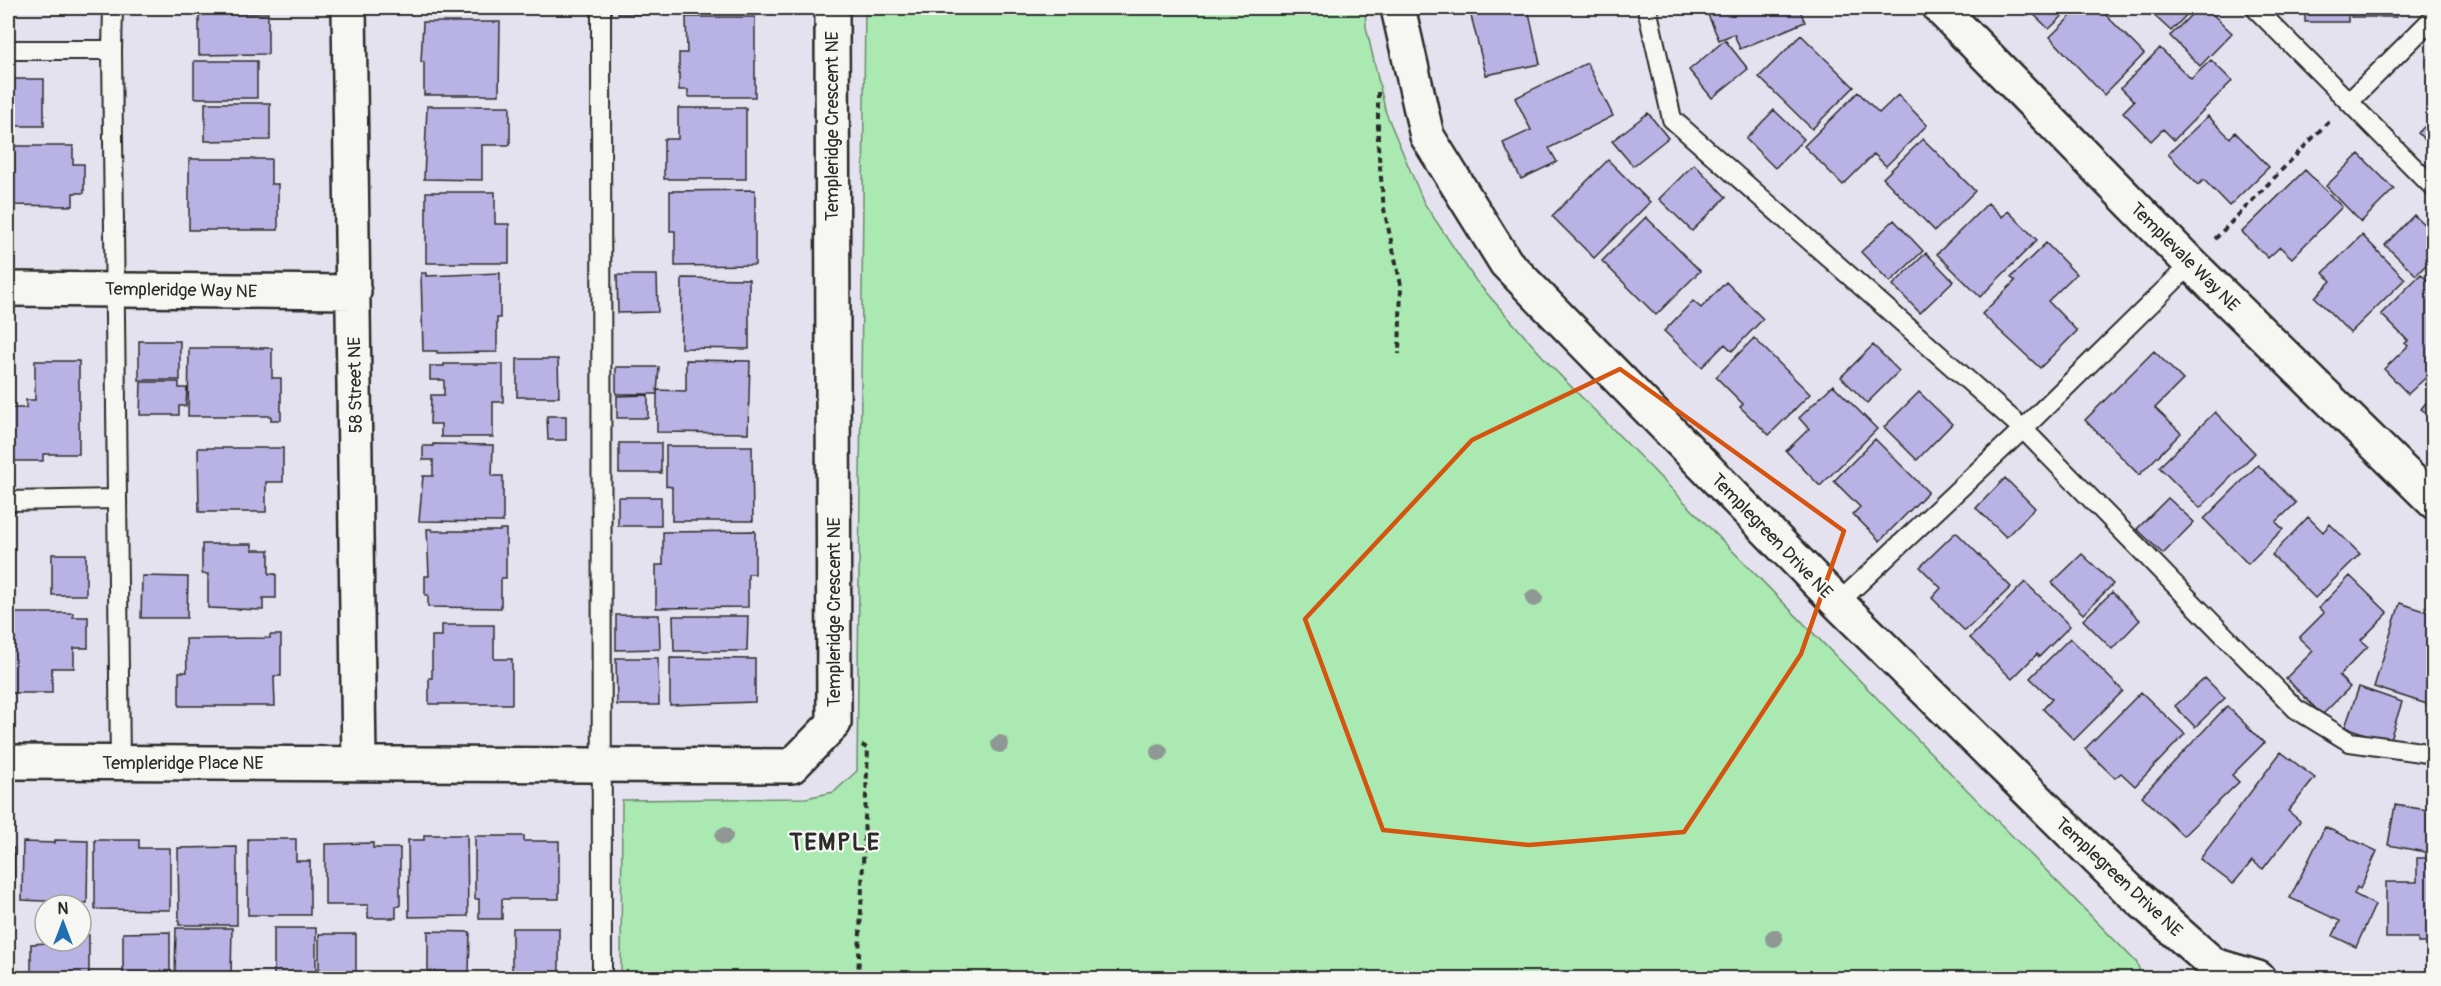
<svg xmlns="http://www.w3.org/2000/svg" width="2441" height="986" viewBox="0 0 2441 986" font-family="Pangolin,sans-serif">
<style>
.green{fill:#aaeab2;stroke:#6a8a6e;stroke-width:1.5}
.building{fill:#b9b2e4;stroke:#2b2b2b;stroke-width:1.5}
.lines{fill:none;stroke-linecap:round;stroke-linejoin:round}
.service-casing{stroke:#2b2b2b;stroke-width:22}
.minor-casing{stroke:#2b2b2b;stroke-width:38}
.path{stroke:#2b2b2b;stroke-width:4;stroke-dasharray:6 4.5;stroke-linecap:butt}
.service{stroke:#f6f6f2;stroke-width:18}
.minor{stroke:#f6f6f2;stroke-width:33}
.tree{fill:#909895}
.marked{fill:none;stroke:#d5540f;stroke-width:4.5;stroke-linejoin:round}
.labels{text-anchor:middle;stroke-width:4.5;stroke-linejoin:round;paint-order:stroke}
.street-label{font-size:18px;fill:#2b2b2b;stroke:#f6f6f2}
.district-label{font-size:24px;font-weight:bold;letter-spacing:1.5px;fill:#2b2b2b;stroke:#f6f6f2}
</style>
<rect width="100%" height="100%" fill="#e4e2ee"/>
<filter id="ink" filterUnits="userSpaceOnUse"><feTurbulence type="fractalNoise" baseFrequency=".0167" numOctaves="2"/><feDisplacementMap in="SourceGraphic" scale="12" xChannelSelector="R" yChannelSelector="G"/><feConvolveMatrix kernelMatrix="1 2 1 2 8 2 1 2 1" color-interpolation-filters="sRGB"/></filter>
<g filter="url(#ink)">
<!-- green -->
<path class="green" d="M865,8H1365L1366,27L1386,113L1424,203L1476,281L1551,366L2137,963L2142,978H621L622,800L806,798L834,792L857,771Z"/>
<!-- building -->
<path class="building" d="M618,8H664V14H618Z
M677,8H748V11H677Z
M1469,8H1528L1540,64L1486,75Z
M1705,8H1799L1805,22L1740,49L1734,34L1719,40Z
M2027,8H2071L2049,29Z
M2079,8H2099L2144,54L2104,95L2050,37Z
M2146,8H2193L2171,31Z
M2198,8H2206L2232,33L2200,66L2170,36Z
M2305,8H2348V22H2305Z
M2351,8H2397V17H2351Z
M199,13H268V54L199,55Z
M686,17H755V97H688V90H679V53H687Z
M423,22H500L499,95H424V62H421Z
M1801,35L1854,87L1812,129L1759,77Z
M1725,40L1748,69L1712,98L1689,70Z
M2160,48L2191,79L2211,60L2232,81L2174,140L2163,129L2151,141L2123,112L2134,101L2121,88Z
M194,61H257V98H194Z
M1587,63L1613,116L1549,148L1557,162L1521,179L1503,143L1531,130L1515,98Z
M8,79H44V126H8Z
M1858,92L1879,113L1898,95L1927,125L1886,166L1874,154L1843,185L1804,146Z
M205,103H270V140L205,141Z
M427,106H510V145H482V180L424,179Z
M678,108H746V179H664V139H678Z
M1774,110L1804,139L1775,168L1746,139Z
M1648,113L1668,138L1633,166L1612,141Z
M2208,116L2230,138L2235,132L2269,167L2229,206L2204,180L2198,185L2168,154Z
M2434,117V149L2418,133Z
M1923,139L1975,191L1935,231L1883,178Z
M8,146H73V164H84V193H73V206L8,205Z
M2359,154L2394,189L2361,222L2326,186Z
M189,159H271V184H278V230H189Z
M1608,160L1650,202L1594,258L1552,216Z
M1694,164L1726,197L1692,231L1659,199Z
M2305,170L2342,207L2292,258L2280,247L2268,258L2242,232Z
M755,190V265L675,266V231H670V191Z
M426,192H495V224H509V263H426Z
M1988,203L2002,217L2008,211L2037,240L1980,297L1937,254Z
M2414,215L2434,234V257L2416,275L2385,245Z
M1646,217L1700,271L1656,315L1602,261Z
M1894,220L1923,251L1890,282L1861,252Z
M2362,235L2405,279L2350,333L2315,297L2331,281L2323,273Z
M2046,243L2076,274L2048,301L2077,331L2040,368L1982,314L2015,281L2011,277Z
M1926,253L1953,281L1920,313L1893,285Z
M421,273H426V276L500,273V318H497V352L437,353V351H423Z
M2421,274L2434,287V370L2408,394L2384,369L2408,346L2405,343L2408,341L2381,314Z
M617,275H657L658,312L618,313Z
M682,278L749,279V349L681,348Z
M1726,282L1763,319L1732,351L1725,344L1702,367L1664,331L1693,301L1701,308Z
M1754,338L1810,394L1769,435L1740,407L1743,404L1716,377Z
M139,341H180V380H139Z
M1873,345L1899,371L1867,403L1841,377Z
M189,348H272V378H281V420H271V416H188Z
M2154,351L2183,380L2155,408L2181,433L2139,475L2085,420Z
M517,359H558L559,397H517Z
M686,360L750,361L748,433L657,432V390L686,391Z
M35,361H79V454H43V461H8V408H26V400H35Z
M444,364H503V402H493V437H441V424H430L431,395H444V380H430V366H444Z
M616,367H659L657,394H616Z
M141,382H179V388H187L186,406H179V415H140Z
M1833,385L1877,429L1820,486L1786,451L1809,429L1799,418Z
M1919,392L1952,424L1917,460L1884,427Z
M2434,393V419L2421,409Z
M648,395V418H617V396Z
M2215,412L2255,453L2200,508L2159,467Z
M547,416H566V440H548Z
M1875,439L1928,492L1880,541L1853,514L1860,507L1834,481Z
M619,443H661V473H619Z
M433,444L493,445L492,476H503V522L419,521L423,476H433V460H423V446H433Z
M666,446H752L753,521H672V487L666,486Z
M198,448H283V482H266V512H199Z
M2258,465L2296,503L2276,522L2283,529L2248,564L2204,519Z
M2005,478L2035,508L2006,537L1976,508Z
M618,497H661V526H618Z
M2168,498L2194,522L2163,554L2137,529Z
M2308,517L2323,532L2330,524L2360,554L2315,598L2272,555Z
M427,529H432V531H500V529H506V578H501V608L428,607V595H425V576H429Z
M755,531V574H748V607L656,608V565H663V532Z
M1956,532L2011,587L1965,631L1932,598L1941,588L1920,567Z
M202,544H252V550H269V574H276V598H263V610L208,608V574H202Z
M52,554H86V595H52Z
M2082,554L2113,584L2083,614L2052,583Z
M142,576L188,577L187,618H141Z
M2350,576L2388,613L2361,640L2368,646L2339,676L2350,687L2322,715L2286,678L2313,651L2299,638L2324,613L2319,608Z
M2025,582L2070,626L2039,657L2037,654L2012,679L1970,638Z
M2112,592L2140,620L2112,649L2083,620Z
M2400,603L2434,614V683L2427,704L2374,687Z
M8,613H73V617H88V648H74V668H52V693H8Z
M616,615H659L660,649L616,650Z
M673,616H748L747,651H674Z
M442,625H494V659H512V704H429V678H432V636H442Z
M270,635H281V676H274L275,706H179V672H187L186,639L270,638Z
M2070,638L2123,691L2074,740L2043,709L2052,699L2030,678Z
M616,658H658L659,705H617Z
M670,658L755,659V702L670,705Z
M2205,678L2225,698L2195,727L2175,706Z
M2359,687L2402,702L2389,742L2345,727Z
M2141,692L2185,734L2135,786L2121,773L2115,778L2085,749Z
M2227,706L2264,743L2232,775L2239,782L2183,836L2142,796Z
M2281,752L2315,778L2288,811L2300,821L2263,869L2252,861L2233,884L2200,859Z
M2395,805L2434,811L2430,853L2388,845Z
M2325,827L2377,851L2360,889L2357,887L2354,894L2375,905L2356,947L2333,936L2340,921L2290,898Z
M424,835H467L468,916L409,917L408,840H424Z
M475,836H524V841H559V899H502V919H479V899H475Z
M248,839H296V861H310V915H248Z
M55,840L88,841L87,903L22,900L23,842L55,843Z
M95,840H139V848H170V910L95,909Z
M373,843V848H400V906H396V918H368V905H325V844Z
M237,847V925H179L178,848Z
M8,848H14V915H8Z
M2417,858H2434V943H2418V938H2386V882H2417Z
M176,928H232L231,976H175Z
M274,928H316V976H274Z
M512,928H559V975H512Z
M428,931L470,932L469,973L428,972Z
M170,932V973L123,974V933Z
M319,934H356V976L319,975Z
M81,935H89V976L31,974V944L81,941Z"/>
<g class="lines">
<!-- service casing -->
<g class="service-casing">
<path id="service" d="M601,8L602,978
M1647,8L1672,119L2023,429L2296,709L2350,742L2434,754
M2255,8L2349,102
M2434,17L2349,102L2434,188
M8,50H112L113,8
M112,50L120,763
M8,501L115,499
M1838,603L2023,429L2191,264"/>
</g>
<!-- minor casing -->
<g class="minor-casing">
<path id="minor" d="M349,8L359,762
M1398,8L1427,136L1506,263L1838,603L2128,889L2214,965L2258,978
M1940,8L2191,264L2434,502
M8,289L354,292
M8,762L792,766L834,723L832,8"/>
</g>
<!-- path -->
<path class="path" d="M1378,92V146L1384,209L1401,285L1399,354
M2215,239L2329,121
M858,978L868,749L862,745"/>
<!-- service -->
<use href="#service" class="service"/>
<!-- minor -->
<use href="#minor" class="minor"/>
</g>
<!-- trees -->
<g class="tree">
<circle cx="1534" cy="598" r="9"/>
<circle cx="1000" cy="744" r="9"/>
<circle cx="1159" cy="752" r="9"/>
<circle cx="724" cy="836" r="9"/>
<circle cx="1774" cy="938" r="9"/>
</g>
</g>
<!-- marked area -->
<path class="marked" d="M1620,369L1844,531L1801,654L1684,832L1529,845L1383,830L1305,619L1472,440Z"/>
<g class="labels">
<!-- street labels -->
<g class="street-label">
<text transform="translate(832 126) rotate(-90)" y="6">Templeridge Crescent NE</text>
<text transform="translate(2185 257) rotate(45)" y="6">Templevale Way NE</text>
<text transform="translate(181 290) rotate(1)" y="6">Templeridge Way NE</text>
<text transform="translate(355 385) rotate(-91)" y="6">58 Street NE</text>
<text transform="translate(1772 536) rotate(46)" y="6">Templegreen Drive NE</text>
<text transform="translate(834 612) rotate(-90)" y="6">Templeridge Crescent NE</text>
<text x="183" y="769">Templeridge Place NE</text>
<text transform="translate(2119 877) rotate(43)" y="6">Templegreen Drive NE</text>
</g>
<!-- district labels -->
<g class="district-label">
<text x="835" y="850">TEMPLE</text>
</g>
</g>
<!-- margin -->
<rect width="2441" height="986" fill="none" stroke="#f6f6f2" stroke-width="30"/>
<rect x="15" y="15" width="2411" height="956" fill="none" stroke="#2b2b2b" stroke-width="2" filter="url(#ink)"/>
<!-- north arrow -->
<g transform="translate(63 923)"><circle r="28" fill="#f6f6f2" stroke="#a5a5a2" stroke-width="1.5"/>
<path d="M0-4.5L10 22L0 15L-10 22Z" fill="#1f6fb2"/>
<text y="-9" font-size="16" font-weight="bold" text-anchor="middle" fill="#2b2b2b">N</text>
</g>
</svg>
